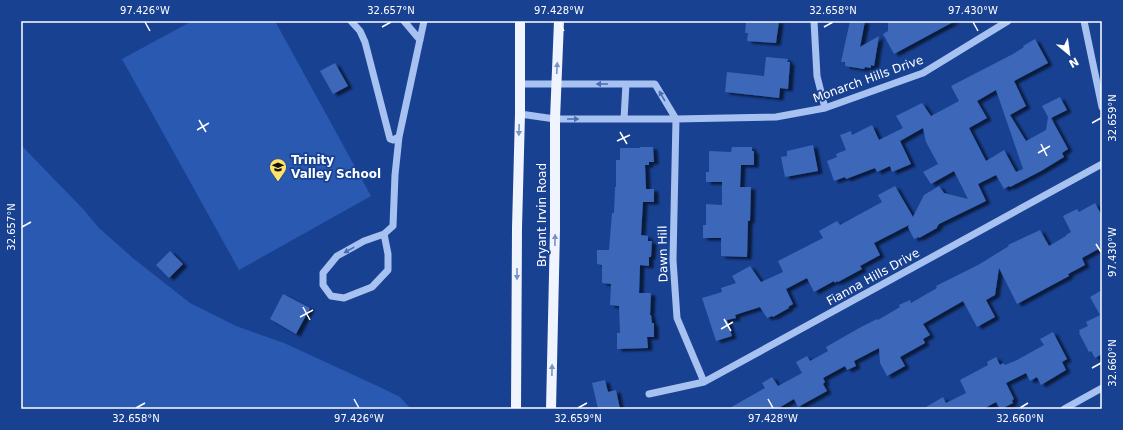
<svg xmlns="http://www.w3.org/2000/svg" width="1123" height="430" viewBox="0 0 1123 430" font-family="'DejaVu Sans',sans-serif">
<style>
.green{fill:#2a59b1}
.building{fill:#3c67b9;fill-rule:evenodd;filter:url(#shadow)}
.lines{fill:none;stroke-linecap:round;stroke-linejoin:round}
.minor{stroke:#a7c1f0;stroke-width:7}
.major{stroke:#f0f4ff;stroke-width:10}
.oneway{fill:#7992c3}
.oneway2{fill:#4a6eb3}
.ticks{fill:none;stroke:#fff;stroke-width:1.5}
.labels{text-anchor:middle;stroke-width:3.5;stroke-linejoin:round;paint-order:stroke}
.street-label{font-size:12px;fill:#fff;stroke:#184192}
.poi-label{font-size:12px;font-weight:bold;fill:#fff;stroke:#184192;text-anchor:start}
.neatline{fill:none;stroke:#fff;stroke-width:1.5}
.ticks-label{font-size:10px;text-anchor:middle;fill:#fff}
</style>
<defs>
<filter id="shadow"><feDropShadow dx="4.5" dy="2.5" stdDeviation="1" flood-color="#0009"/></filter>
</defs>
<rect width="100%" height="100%" fill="#184192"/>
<!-- green -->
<path class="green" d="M192,21H275L371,196L239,270L122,59Z
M21,145L83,209L99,228L134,259L190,303L236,326L284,343L384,389L400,397L411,409H21Z"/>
<!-- building -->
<path class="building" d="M752,21H779L776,43L747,41L748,33H745L746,22L752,23Z
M850,21H865L860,47L879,36L874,66L871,65V68L865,67L864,69L845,66V62H841Z
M888,21H955L894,54L883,34L888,31Z
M1035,39L1048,63L1014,81L1026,106L1010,115L1026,141L1046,130L1048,117L1042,106L1060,97L1067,110L1051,118L1068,149L1062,153L1064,157L1041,171L1010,187L1009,186L1004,189L996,175L978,184L986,201L939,224L937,227V228L919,238V237L914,239L908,227L909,225L874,243L880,255L860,266L862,269L838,282L837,281L835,283L834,281L814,292L807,278L786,289L793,304L788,307L789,308L773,317L772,316L767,318L760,307L735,315L736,318L727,320L732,336L716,341L702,298L722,292L721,288L736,283L732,276L750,266L761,282L783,272L778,261L823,238L819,231L837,221L840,225L882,202L878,195L895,186L913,217L924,195L939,186L944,193L968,199L954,171L931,184L923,172L938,164L926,142L923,128L900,141L911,164L892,172L890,166L877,172L875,168L846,179L845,177L834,181L827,161L837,157L836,154L846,150L840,135L851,131L852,135L872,125L879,140L903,128L896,116L922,103L931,116L959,101L951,86L1013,54L1024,47L1023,46ZM996,90L1023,169L1016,172L1004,150L986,161L969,128L987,118L977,101Z
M766,57L788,59L787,62H790L788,89L780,88L779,98L725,92L727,72L764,76Z
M335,63L348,86L333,94L320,71Z
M813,145L818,171L785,177L781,157L787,156V151Z
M640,147H653L654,162H649V165H645L646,189H654V202H643L641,235L648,236V241H652L651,257H649V266L640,265L639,293H651L650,315H651L652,323H654V337H647L648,348L617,349V333H620L619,306L610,305L611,284L602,283V265L597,264V250H609L612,213H614L615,187H616V160H620V148H640Z
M732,147H752V151H754V165H741L740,187H751L750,221H748L747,257L721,256V238H703V225H706V204L722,205V182H706V172H709V151L731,152Z
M1095,203L1102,216V247L1082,258L1085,265L1068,274L1069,276L1017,304L999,268L995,295L986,300L995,317L977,327L963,301L923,324L930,335L923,339L925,343L900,357L905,366L887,376L880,363L879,348L854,361L856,366L847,370L845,366L823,378L825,382L823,384L827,391L798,407L794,399L777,409H728L765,388L762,383L772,377L778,386L802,373L796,362L807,356L810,361L828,351L826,347L861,327L877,319L878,320L900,307L899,305L910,300L911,303L937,288L936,286L978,265L1009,246L1008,245L1040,230L1049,246L1066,236V235L1071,232L1063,216L1077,209L1079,212Z
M170,251L183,264L169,278L156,265Z
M1102,290V354L1095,358L1091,351L1089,352L1079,333L1080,332L1079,330L1088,326L1086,322L1100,315L1090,297Z
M283,294L310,308L296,334L270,319Z
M1053,332L1067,359L1062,362L1066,370L1041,385L1037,377L1030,381L1026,373L1006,383L1014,399L1012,400L1013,403L1001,409H1000L996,402L983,409H923L943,397L946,403L966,393L960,380L988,365L987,362L996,357L1000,365L1003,363L1005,365L1017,360L1044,345L1040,339Z
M605,380L608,392L616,390L620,409H598L592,383Z"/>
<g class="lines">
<!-- minor -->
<path class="minor" d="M351,21L360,31L365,42L390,139L393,140L399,137
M404,21L420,40
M814,21L817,76L825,108
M1084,21L1102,107
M519,84H655L676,119
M520,114L555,119H676L776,117L825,108L923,73L1008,21
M624,119L626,84
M676,119L673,260L677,318L704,382
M384,234L388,254V270L372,287L344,298L331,296L323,285V273L337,256L364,241L384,234L393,226L395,175L399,137L424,21
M649,394L704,382L1102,164
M1064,409L1102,388"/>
<!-- major -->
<path class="major" d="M516,409L517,228L520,114V21
M551,409L555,230V119L559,21"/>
</g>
<!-- one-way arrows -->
<defs><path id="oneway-solid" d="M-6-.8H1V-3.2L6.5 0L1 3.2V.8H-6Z"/></defs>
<g class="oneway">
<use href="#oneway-solid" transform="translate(557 68) rotate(-87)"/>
<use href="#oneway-solid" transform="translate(519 130) rotate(92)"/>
<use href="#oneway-solid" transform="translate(555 240) rotate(-89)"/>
<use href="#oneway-solid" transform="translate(517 274) rotate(90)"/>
<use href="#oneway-solid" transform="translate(552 370) rotate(-89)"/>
</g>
<g class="oneway2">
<use href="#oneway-solid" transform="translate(602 84) rotate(180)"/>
<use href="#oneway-solid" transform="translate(662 96) rotate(-120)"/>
<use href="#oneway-solid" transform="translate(573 119)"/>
<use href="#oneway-solid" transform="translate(349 250) rotate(151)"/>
</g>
<!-- ticks -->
<path class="ticks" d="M145,22L150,31M559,22L564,31M973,22L978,31M382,27L391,22M824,27L833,22M199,120L206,132M1092,123L1101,118M197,130L209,123M620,132L627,144M617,141L630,135M1041,144L1047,156M1038,153L1050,146M22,227L31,222M1096,244L1101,252M303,307L310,320M300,317L313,310M724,319L731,331M721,329L733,322M1092,368L1101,363M354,399L359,408M768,399L773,408M136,408L145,403M578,408L587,403M1020,408L1028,403"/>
<!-- icons -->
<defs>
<g id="school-pin" transform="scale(0.9)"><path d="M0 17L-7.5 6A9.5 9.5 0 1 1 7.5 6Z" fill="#ffe266" stroke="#184192"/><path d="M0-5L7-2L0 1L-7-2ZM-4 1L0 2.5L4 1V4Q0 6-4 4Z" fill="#111"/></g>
</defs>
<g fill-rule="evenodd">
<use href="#school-pin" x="278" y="167"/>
</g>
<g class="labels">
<!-- street labels -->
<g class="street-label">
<text transform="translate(868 79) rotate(-20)" y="4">Monarch Hills Drive</text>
<text transform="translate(542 215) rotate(-90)" y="4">Bryant Irvin Road</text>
<text transform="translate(663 254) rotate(-91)" y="4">Dawn Hill</text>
<text transform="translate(873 277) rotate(-29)" y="4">Fianna Hills Drive</text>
</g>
<!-- poi labels -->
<g class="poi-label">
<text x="291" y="164">Trinity<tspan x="291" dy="14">Valley School</tspan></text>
</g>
</g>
<!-- border -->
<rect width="1123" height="430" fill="none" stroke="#184192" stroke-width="44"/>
<!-- north arrow -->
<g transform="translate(1069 54) rotate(151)" stroke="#184192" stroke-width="3" paint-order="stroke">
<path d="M0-3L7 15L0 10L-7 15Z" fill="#ffffff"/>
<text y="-6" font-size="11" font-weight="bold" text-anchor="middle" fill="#ffffff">N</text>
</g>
<rect x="22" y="22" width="1079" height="386" class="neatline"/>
<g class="ticks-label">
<text x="145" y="14">97.426°W</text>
<text x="391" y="14">32.657°N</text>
<text x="559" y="14">97.428°W</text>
<text x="833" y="14">32.658°N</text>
<text x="973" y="14">97.430°W</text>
<text transform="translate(1112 118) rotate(-90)" y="4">32.659°N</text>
<text transform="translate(11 227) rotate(-90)" y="4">32.657°N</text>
<text transform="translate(1112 252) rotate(-90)" y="4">97.430°W</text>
<text transform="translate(1112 363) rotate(-90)" y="4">32.660°N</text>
<text x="136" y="422">32.658°N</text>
<text x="359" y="422">97.426°W</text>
<text x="578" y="422">32.659°N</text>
<text x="773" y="422">97.428°W</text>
<text x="1020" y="422">32.660°N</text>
</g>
</svg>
